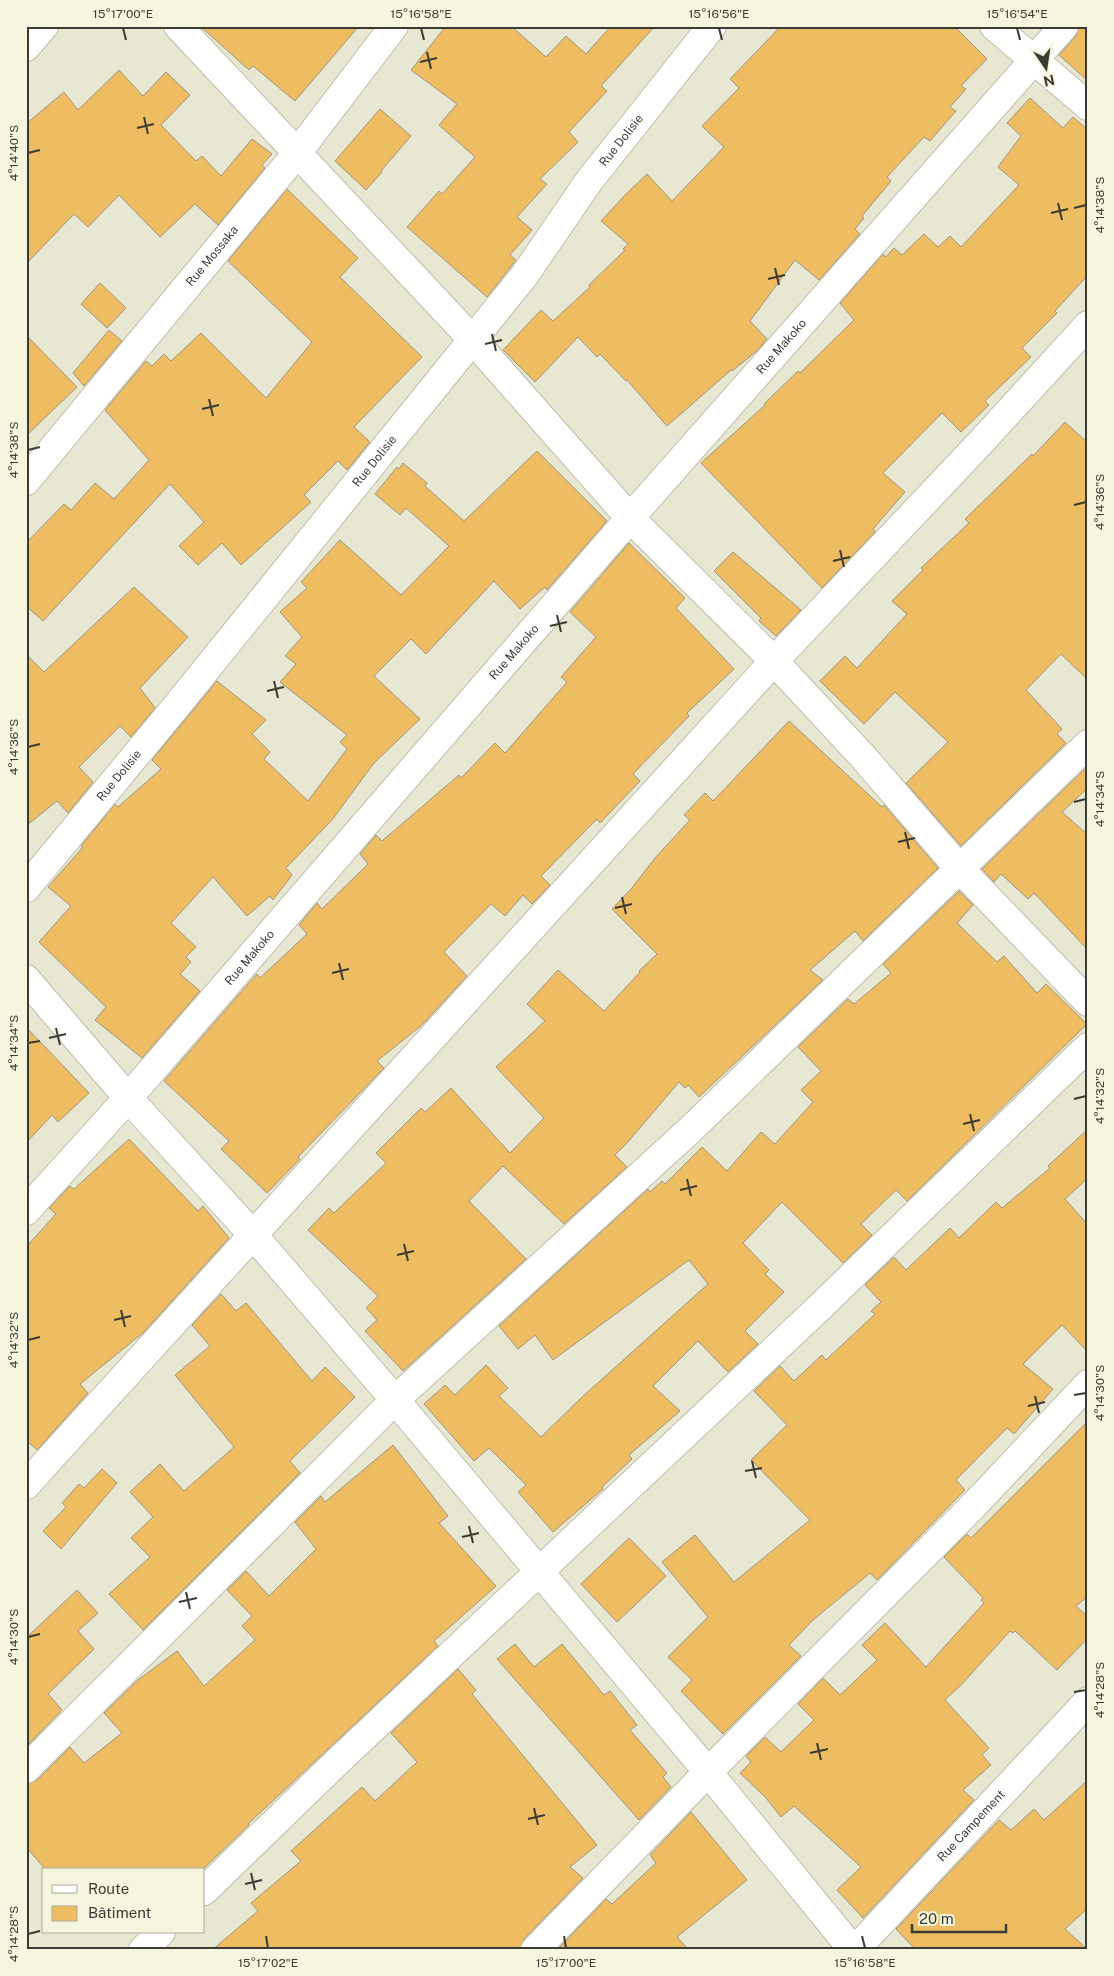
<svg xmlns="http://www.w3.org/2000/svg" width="1114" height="1976" viewBox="0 0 1114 1976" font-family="'Public Sans',sans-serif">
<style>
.building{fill:#eebc61;stroke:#a09583}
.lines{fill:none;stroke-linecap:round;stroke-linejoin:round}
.minor-casing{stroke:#bfbea9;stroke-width:30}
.minor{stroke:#fff;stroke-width:28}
.ticks{fill:none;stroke:#3c3b33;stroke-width:2}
.labels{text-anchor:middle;stroke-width:4;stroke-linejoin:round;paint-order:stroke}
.street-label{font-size:12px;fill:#3c3b33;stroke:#f6f5de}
.neatline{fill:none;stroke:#3c3b33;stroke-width:2}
.ticks-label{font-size:12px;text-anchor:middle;fill:#3c3b33}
</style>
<rect width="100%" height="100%" fill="#e8e7d1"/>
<!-- building -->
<path class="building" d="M200,26H359L295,101L253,66L249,70Z
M446,26H511L546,57L566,36L586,54L611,26H655L601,86L607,91L569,132L578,142L540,179L547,184L517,217L532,230L510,255L516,260L487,297L407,227L439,191L442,194L475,157L439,125L457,104L411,70Z
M781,26H954L987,59L961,86L966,89L950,107L956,111L930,141L924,137L887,177L891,181L862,216L864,218L855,229L860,234L819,280L795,260L750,321L767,339L758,350L732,371L731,370L667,426L627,380L626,381L600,354L597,357L578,337L535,382L503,350L541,310L553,321L590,287L589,285L625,250L623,249L628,244L601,221L626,194L647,174L672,201L724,147L702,126L739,88L730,79Z
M1079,26H1088V81L1059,55L1076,36Z
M119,70L143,96L166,72L190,95L161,125L196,161L202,156L221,176L252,139L272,154L262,165L265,168L218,225L195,204L160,237L119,195L88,227L74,214L26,264V124L64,92L78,110Z
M1030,98L1063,128L1073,117L1088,130V275L1055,311L1057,313L1022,348L1031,357L985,401L989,405L961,432L942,413L883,473L905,492L873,529L875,532L822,588L701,463L765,405L764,404L798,371L800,373L854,320L840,303L883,254L886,257L894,248L902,255L924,234L938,247L950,236L961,247L1019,185L998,167L1021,136L1007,123Z
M380,109L411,136L381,171L382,172L366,190L335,161Z
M287,189L358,258L340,277L422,357L354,427L370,442L347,470L338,461L304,495L311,502L241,565L222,543L198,565L179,546L204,522L170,484L43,621L26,606V543L64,504L71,510L95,483L114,499L149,460L105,410L146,361L152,366L164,354L171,361L201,333L266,398L312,342L228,261Z
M100,283L126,308L107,328L81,304Z
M109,330L122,341L84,386L73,373Z
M26,335L77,387L26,436Z
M1065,422L1088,443V680L1061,654L1026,690L1062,729L1057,734L1066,743L961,846L906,783L948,742L895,692L864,724L820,681L845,656L857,668L907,614L892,601L923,570L921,568L969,523L965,519L1032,454L1033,456Z
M537,451L607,521L547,590L545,587L520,609L494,581L426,654L411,639L374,676L420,719L374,763L332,820L286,868L292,875L273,900L270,896L247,916L213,877L171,923L196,947L186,957L191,962L180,974L200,991L142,1058L95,1020L106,1007L39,942L71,906L48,887L83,847L81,846L115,804L118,807L161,769L152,760L217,681L266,720L252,734L270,752L264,759L308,801L347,749L340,742L347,735L280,682L296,664L285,656L302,637L280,612L307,588L301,582L340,540L401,595L449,546L406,508L400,515L375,494L397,467L399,469L403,463L427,483L425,486L464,521Z
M629,543L685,598L676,608L734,669L687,713L689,716L633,774L640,781L600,823L597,819L541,876L550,885L532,904L523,895L505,916L491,904L444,952L467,976L422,1025L377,1061L384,1068L298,1157L300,1159L267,1193L221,1149L229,1141L164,1081L248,984L257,974L260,978L307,934L299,925L317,903L322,909L368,864L360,854L376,835L382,841L459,775L461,778L495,743L505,753L567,682L561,677L596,637L570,612Z
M733,552L801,610L776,636L759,621L761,618L714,571Z
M134,587L188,637L140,688L155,708L131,737L120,726L79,767L93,782L68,813L57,801L26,826V654L44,672Z
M789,721L882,807L884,805L938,868L863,941L855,931L810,970L823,980L699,1097L688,1085L685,1088L679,1082L628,1142L615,1155L627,1167L564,1224L503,1166L469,1201L526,1259L403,1371L365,1331L377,1320L366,1308L378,1296L308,1230L329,1208L334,1213L386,1163L376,1153L421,1108L425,1112L451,1088L510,1153L544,1118L496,1067L545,1021L527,1004L558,970L604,1011L640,972L639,971L657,954L612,909L631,889L655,858L690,820L684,815L705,793L713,801Z
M1088,766V788L1062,812L1088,835V950L1034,893L1028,899L1001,874L994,882L982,869Z
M959,891L973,905L957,923L997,962L1004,956L1037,993L1046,984L1087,1024L907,1201L896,1190L861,1224L872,1235L843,1263L782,1202L743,1243L769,1270L765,1274L784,1292L745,1331L758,1344L728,1372L698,1341L653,1386L680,1411L629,1455L632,1459L602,1487L603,1489L553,1532L518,1492L526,1485L489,1448L474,1461L424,1404L445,1385L455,1395L486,1365L508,1388L499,1396L541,1437L581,1398L708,1284L689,1260L553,1360L535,1335L518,1349L499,1326L648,1189L650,1192L662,1181L665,1184L702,1147L727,1171L761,1132L775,1144L813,1102L801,1090L821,1071L798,1047L848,999L854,1004L891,973L883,964Z
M26,1027L89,1093L58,1122L52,1115L26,1143Z
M1088,1129V1178L1065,1199L1088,1225V1352L1062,1325L1023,1364L1053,1389L1014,1434L1007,1428L956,1480L965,1490L877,1580L870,1573L813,1620L789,1645L801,1656L723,1734L681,1691L692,1680L668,1657L708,1617L662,1562L695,1535L734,1582L810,1520L751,1460L787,1425L754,1391L780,1366L794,1381L822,1355L826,1360L875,1314L871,1311L881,1302L865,1285L894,1257L906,1270L950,1228L959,1238L996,1202L1002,1208L1050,1168L1048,1166Z
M129,1139L198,1211L203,1206L229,1238L144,1332L80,1384L88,1393L37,1450L26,1440V1247L56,1214L49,1208L70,1186L74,1189Z
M221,1294L236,1311L246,1303L312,1381L325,1367L355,1397L290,1461L300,1473L143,1630L109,1594L150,1557L131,1538L153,1517L130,1492L160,1464L184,1491L234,1447L175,1375L210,1346L192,1325Z
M1088,1421V1596L1076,1606L1088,1617V1638L1057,1670L1015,1631L1013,1633L1010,1631L961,1685L945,1700L989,1748L982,1755L991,1765L963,1790L974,1800L863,1918L837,1890L861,1867L794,1806L781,1817L766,1798L740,1773L751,1762L746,1756L765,1737L781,1752L814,1720L798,1704L823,1678L840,1695L877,1660L862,1645L885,1623L926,1667L984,1603L981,1600L983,1598L944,1557L967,1534L971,1538Z
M393,1445L448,1516L439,1523L496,1586L434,1641L438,1646L248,1824L249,1825L202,1870H46L26,1847V1784L37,1780L70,1747L84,1763L122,1733L104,1713L138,1680L177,1651L204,1686L255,1640L242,1626L252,1616L227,1590L246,1571L269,1596L316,1549L295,1522L321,1496L325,1502Z
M102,1469L117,1483L61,1549L43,1531L66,1507L62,1503L79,1484L84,1488Z
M629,1538L666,1576L617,1622L581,1584Z
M77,1590L98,1613L78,1631L94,1649L48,1694L62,1710L26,1747V1638Z
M515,1644L534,1667L562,1644L604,1695L610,1691L637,1725L630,1730L667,1773L663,1777L671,1787L639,1820L497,1659Z
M458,1669L476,1690L472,1694L597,1845L570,1867L583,1878L524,1939L520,1950H212L258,1911L251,1903L301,1861L291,1851L362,1787L375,1801L417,1762L391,1733Z
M1088,1780V1908L1065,1929L1088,1950H916L896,1929L999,1820L1011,1830L1034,1809L1044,1820Z
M691,1812L747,1880L677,1937L689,1950H557L606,1899L612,1904L656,1863L650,1855Z"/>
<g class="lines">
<!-- minor casing -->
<g class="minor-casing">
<g id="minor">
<path d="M178,26L472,339L630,518L774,661L865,759L959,868L1088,1002"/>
<path d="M994,26L1088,106"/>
<path d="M26,47L44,26"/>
<path id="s1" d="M26,481L298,152L394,26"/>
<path id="s2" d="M26,888L179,703L524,276L589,181L712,26"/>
<path d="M26,979L128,1098L253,1235L395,1400L708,1772L853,1950"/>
<path id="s3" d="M26,1211L128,1098L630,518L1064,26"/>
<path d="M26,1485L774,661L982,441L1088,325"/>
<path d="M26,1769L395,1400L692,1128L1088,744"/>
<path d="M204,1891L336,1763L821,1306L1088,1047"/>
<path d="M143,1950L161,1932"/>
<path d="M535,1950L708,1772L977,1502L1088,1384"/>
<path id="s4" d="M855,1950L1088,1701"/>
</g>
</g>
<!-- minor -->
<use href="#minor" class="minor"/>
</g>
<!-- ticks -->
<path class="ticks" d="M123,28L126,40M421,28L424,40M719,28L722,40M1017,28L1020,40M427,52L431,69M420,62L437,58M144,117L148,134M137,128L154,124M28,153L40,150M1058,203L1062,220M1074,208L1086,205M1051,213L1068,209M775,268L779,285M768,279L785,275M492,334L496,351M485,344L502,340M209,399L213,416M202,409L219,405M28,450L40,447M1074,505L1086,502M840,550L844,567M833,561L850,557M557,615L561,632M550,626L567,622M274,681L278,698M267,691L284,687M28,747L40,744M1074,802L1086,799M905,832L909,849M898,842L915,838M622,897L626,914M615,908L632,904M339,963L343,980M332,973L349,969M56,1028L60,1045M49,1038L66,1034M28,1043L40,1041M1074,1099L1086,1096M970,1114L974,1131M963,1124L980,1120M687,1179L691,1196M680,1190L697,1186M404,1244L408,1261M397,1255L414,1251M121,1310L125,1327M114,1320L131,1316M28,1340L40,1337M1074,1395L1086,1393M1035,1396L1039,1413M1028,1406L1045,1402M752,1461L756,1478M745,1471L762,1468M469,1526L473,1543M462,1537L479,1533M186,1592L190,1609M179,1602L197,1598M28,1637L40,1634M1074,1692L1086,1690M817,1743L821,1760M810,1753L828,1749M534,1808L538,1825M528,1819L545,1815M251,1873L255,1890M245,1884L262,1880M28,1934L40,1931M266,1936L268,1948M564,1936L566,1948M862,1936L865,1948"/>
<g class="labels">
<!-- street labels -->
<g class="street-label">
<text dy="4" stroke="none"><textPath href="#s2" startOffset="956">Rue Dolisie</textPath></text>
<text dy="4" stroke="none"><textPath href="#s1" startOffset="292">Rue Mossaka</textPath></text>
<text dy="4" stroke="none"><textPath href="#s3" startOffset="1148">Rue Makoko</textPath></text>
<text dy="4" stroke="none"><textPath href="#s2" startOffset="551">Rue Dolisie</textPath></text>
<text dy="4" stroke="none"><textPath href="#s3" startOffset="742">Rue Makoko</textPath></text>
<text dy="4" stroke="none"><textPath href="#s2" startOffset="146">Rue Dolisie</textPath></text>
<text dy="4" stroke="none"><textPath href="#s3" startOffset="338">Rue Makoko</textPath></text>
<text dy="4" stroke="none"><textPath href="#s4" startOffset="170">Rue Campement</textPath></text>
</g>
</g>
<!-- border -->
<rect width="1114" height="1976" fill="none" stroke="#f6f5de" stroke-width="55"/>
<!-- legend -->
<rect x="42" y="1868" width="162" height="65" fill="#f6f5de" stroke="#acab9a"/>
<rect x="52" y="1885" width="25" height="8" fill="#ffffff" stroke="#acab9a"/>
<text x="88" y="1894" font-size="15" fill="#3c3b33">Route</text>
<rect x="52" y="1906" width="25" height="15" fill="#eebc61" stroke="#acab9a"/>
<text x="88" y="1918" font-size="15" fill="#3c3b33">Bâtiment</text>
<!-- north arrow -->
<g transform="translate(1046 68) rotate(167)" stroke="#f6f5de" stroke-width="4" paint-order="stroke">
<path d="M0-4L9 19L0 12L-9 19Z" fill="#3c3b33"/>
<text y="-8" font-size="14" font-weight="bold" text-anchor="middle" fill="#3c3b33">N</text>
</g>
<!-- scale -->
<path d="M912 1924v8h94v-8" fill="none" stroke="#3c3b33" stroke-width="2.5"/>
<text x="919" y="1924" font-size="15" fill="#3c3b33" stroke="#f6f5de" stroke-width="4" paint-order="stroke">20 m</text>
<rect x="28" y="28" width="1058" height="1920" class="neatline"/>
<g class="ticks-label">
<text x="123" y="18">15°17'00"E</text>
<text x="421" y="18">15°16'58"E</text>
<text x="719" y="18">15°16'56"E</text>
<text x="1017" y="18">15°16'54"E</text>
<text transform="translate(14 153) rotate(-90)" y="4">4°14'40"S</text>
<text transform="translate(1100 205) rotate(-90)" y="4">4°14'38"S</text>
<text transform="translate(14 450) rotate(-90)" y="4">4°14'38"S</text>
<text transform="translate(1100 502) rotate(-90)" y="4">4°14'36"S</text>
<text transform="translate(14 747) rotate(-90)" y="4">4°14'36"S</text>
<text transform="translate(1100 799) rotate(-90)" y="4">4°14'34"S</text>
<text transform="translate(14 1043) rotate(-90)" y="4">4°14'34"S</text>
<text transform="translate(1100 1096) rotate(-90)" y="4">4°14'32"S</text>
<text transform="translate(14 1340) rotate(-90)" y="4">4°14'32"S</text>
<text transform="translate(1100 1393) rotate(-90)" y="4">4°14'30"S</text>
<text transform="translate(14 1637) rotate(-90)" y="4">4°14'30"S</text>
<text transform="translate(1100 1690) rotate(-90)" y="4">4°14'28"S</text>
<text transform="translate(14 1934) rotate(-90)" y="4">4°14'28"S</text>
<text x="268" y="1967">15°17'02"E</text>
<text x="566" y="1967">15°17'00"E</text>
<text x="865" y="1967">15°16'58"E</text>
</g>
</svg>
